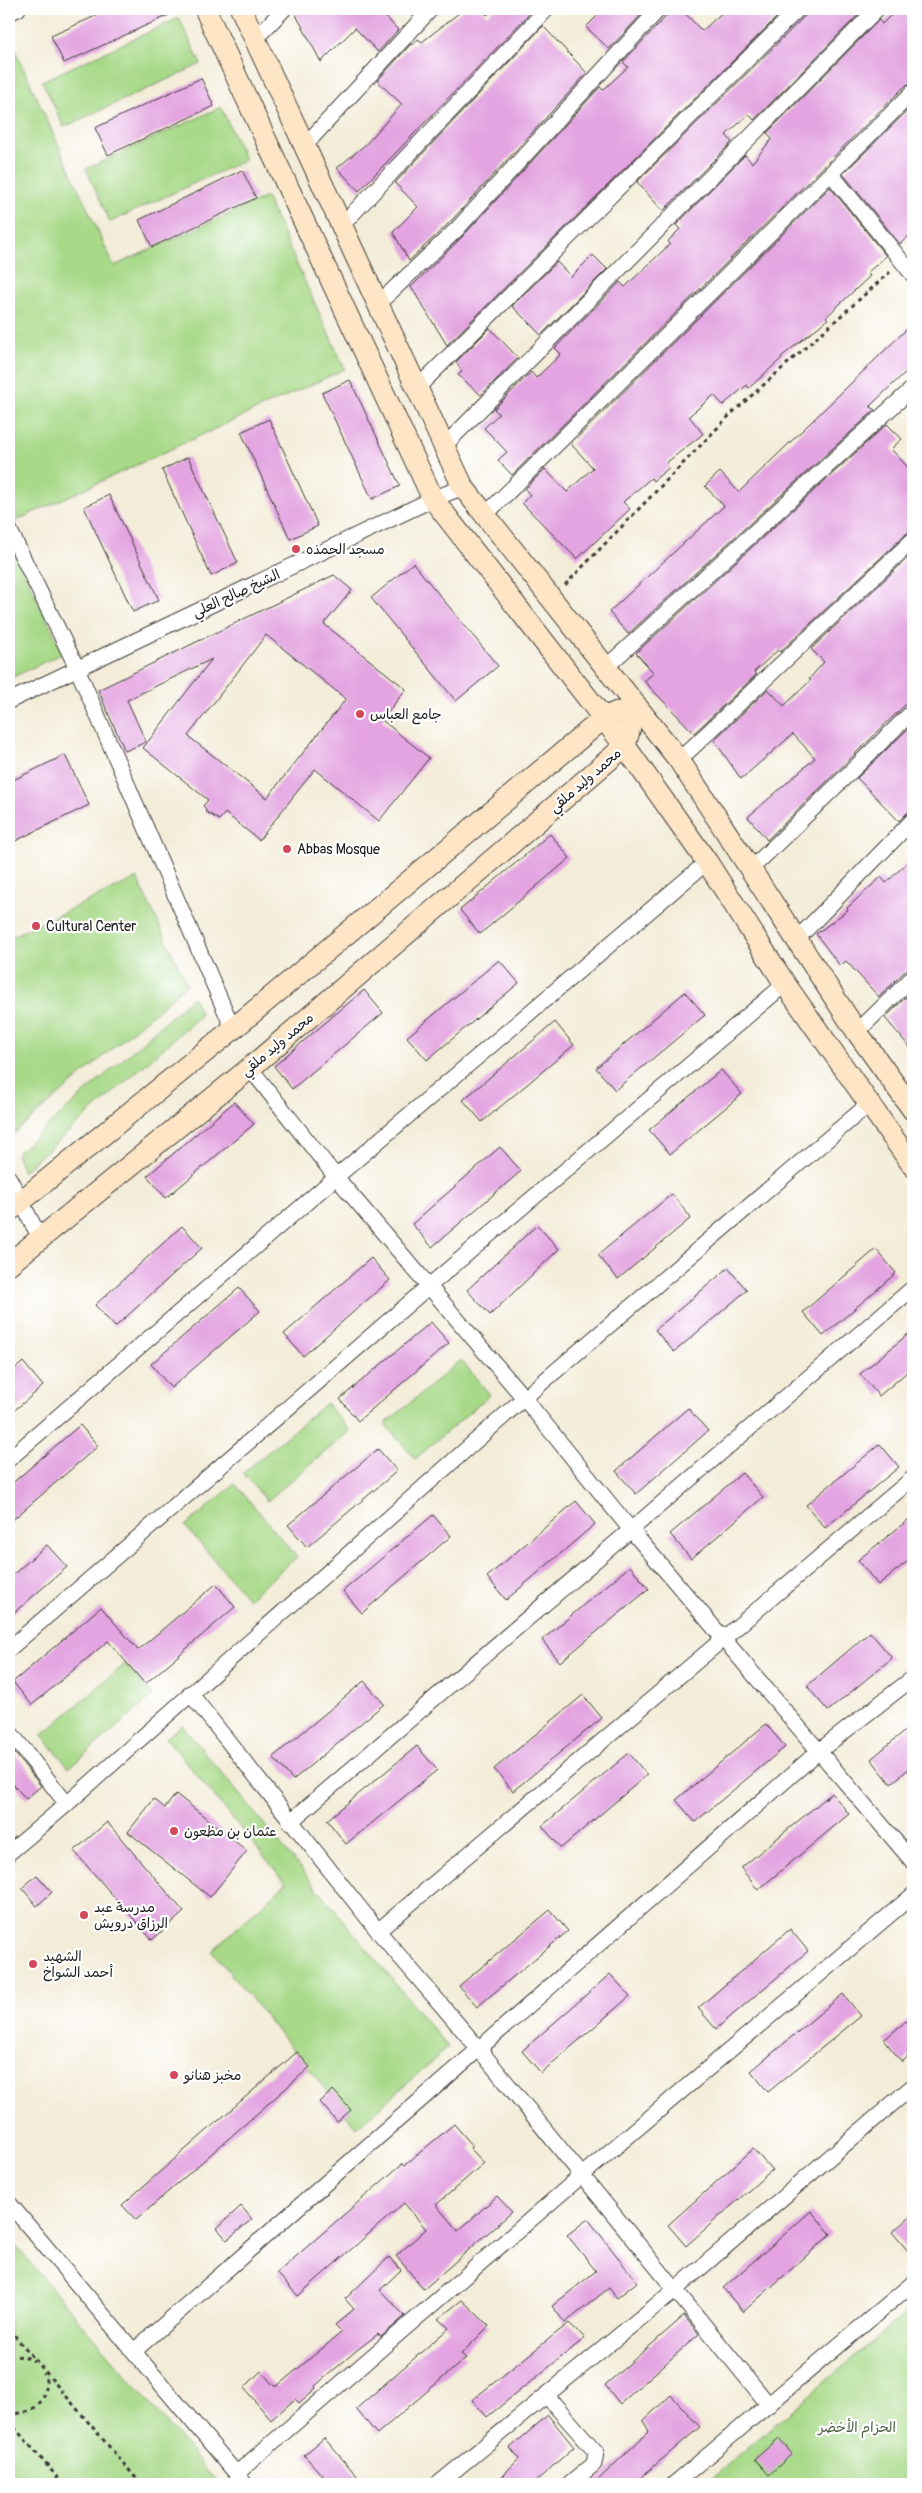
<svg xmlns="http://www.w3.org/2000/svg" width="922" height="2493" viewBox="0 0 922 2493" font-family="Pangolin,'Playpen Sans Arabic',sans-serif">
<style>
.green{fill:#a7d988;stroke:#627a52}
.building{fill:#e3a4e1;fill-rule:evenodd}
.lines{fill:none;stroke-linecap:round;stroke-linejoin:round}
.street-casing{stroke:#3c3b38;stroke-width:17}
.secondary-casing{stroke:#3c3b38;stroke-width:23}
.path{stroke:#3c3b38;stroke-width:3;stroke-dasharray:4 4;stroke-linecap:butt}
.street{stroke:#fff;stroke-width:15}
.secondary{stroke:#fde5c5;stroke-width:21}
.poi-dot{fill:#d1495b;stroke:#fff;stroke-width:2}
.labels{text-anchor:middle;stroke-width:4.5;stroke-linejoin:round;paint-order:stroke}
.poi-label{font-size:14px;fill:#1c1c1c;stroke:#fff;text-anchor:start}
.street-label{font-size:14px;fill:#1c1c1c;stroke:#fff}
.park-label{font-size:14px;fill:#4d5e42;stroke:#fff}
</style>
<rect width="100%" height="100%" fill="#fff"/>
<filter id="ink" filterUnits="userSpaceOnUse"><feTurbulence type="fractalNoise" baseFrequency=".02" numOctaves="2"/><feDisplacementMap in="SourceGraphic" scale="10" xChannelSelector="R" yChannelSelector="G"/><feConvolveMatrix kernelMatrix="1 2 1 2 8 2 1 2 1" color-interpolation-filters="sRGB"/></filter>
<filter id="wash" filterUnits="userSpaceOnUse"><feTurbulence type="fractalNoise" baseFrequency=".0096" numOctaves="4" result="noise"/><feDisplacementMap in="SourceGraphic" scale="20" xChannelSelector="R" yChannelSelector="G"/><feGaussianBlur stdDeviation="1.12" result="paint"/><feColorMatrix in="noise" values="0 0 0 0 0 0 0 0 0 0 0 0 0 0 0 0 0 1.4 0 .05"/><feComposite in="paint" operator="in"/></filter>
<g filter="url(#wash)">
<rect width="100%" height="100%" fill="#f3ecd8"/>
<!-- green -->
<path class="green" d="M179,18L201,64L64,127L42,81Z
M9,37L114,266L266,197L345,369L13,522L9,513Z
M221,107L245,160L110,222L86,169Z
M14,551L63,653L9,679V553Z
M137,878L187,984L10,1137L9,938Z
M193,997L201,1015L23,1172L16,1154Z
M461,1360L490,1395L415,1459L385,1424Z
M326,1403L350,1431L267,1501L243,1473Z
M235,1484L297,1557L248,1599L185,1526Z
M125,1664L153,1696L69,1768L42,1735Z
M182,1725L448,2047L357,2128L212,1951L286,1883L166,1738Z
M9,2238L218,2484H9Z
M913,2307V2484H705Z"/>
<g id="blocks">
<!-- building -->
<path class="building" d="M111,9H182L64,63L51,36Z
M293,9H395L386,17L398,30L378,52L355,28L321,62Z
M464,9H480L487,15L494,9H526L530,13L359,191L337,168L365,145L402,104L377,81L411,44L413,45L418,39L422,42Z
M604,9H636L642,14L609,49L586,27Z
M673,9H681L702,31L726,9H785L447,345L411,287L464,235L600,87L603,90L628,67L623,62Z
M807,9H864L754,120L749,114L726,135L732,142L663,211L637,182L805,16Z
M897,9H913V83L906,85L512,475L498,460L507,452L484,428L499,414L494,409L531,372L536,378L561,354L555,348L620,282L625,287L670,244L668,241L680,229L676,225L745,155L752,163L772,139L767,133L879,20L882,24Z
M543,26L587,73L450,222L409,261L393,232L418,207L395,183Z
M201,78L214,106L108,155L95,128Z
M913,105V232L900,244L843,174Z
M242,170L256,198L152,247L139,220Z
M830,187L886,256L867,273L870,276L826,317L828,319L781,357L782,358L749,388L747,385L723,405L714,395L689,416L703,434L666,463L670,467L653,481L651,478L623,502L630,509L577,559L522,503L530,495L525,489L545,469L567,492L593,468L571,444Z
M593,255L607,269L541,335L512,306L557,262L571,277Z
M913,323V365L870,406L875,410L628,634L609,612L724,506L705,486L720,472L739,492Z
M490,328L518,358L481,395L458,375L462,372L456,362Z
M350,380L400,486L372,499L322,393Z
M269,419L318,526L290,539L241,432Z
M887,424L902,439L891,449L913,473V531L907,533L780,652L778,650L754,672L756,675L694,733L644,681L654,673L636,653Z
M188,457L238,563L211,576L162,470Z
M109,495L159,600L133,612L84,507Z
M913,553V702L906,704L767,840L748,817L815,758L793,734L741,779L714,740L768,689L784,706L811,680L809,679L824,662L811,649Z
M413,563L498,666L456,701L371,598Z
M334,575L352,590L324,624L406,689L382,720L429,758L379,821L315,769L259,840L225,813L219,820L205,811L206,809L203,806L208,800L143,748L212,659L127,700L146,742L125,751L98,690ZM266,635L346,699L267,798L188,736Z
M913,724V811L907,813L899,821L857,778Z
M65,755L89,805L9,844V782Z
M550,834L570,858L480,934L460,910Z
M913,857V967L906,970L879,997L846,961L840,966L816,934L848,910L847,908L881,877L886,883Z
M499,960L519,983L427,1060L407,1037Z
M364,990L383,1013L292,1089L274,1066Z
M685,992L705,1015L615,1090L596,1068Z
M910,993L913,997V1051L885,1018Z
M555,1022L574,1045L482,1122L463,1100Z
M721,1070L742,1094L670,1154L649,1130Z
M234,1102L254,1124L166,1198L147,1176Z
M500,1147L521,1171L432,1247L412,1224Z
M672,1194L691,1218L618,1279L598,1255Z
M537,1225L559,1249L490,1315L467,1290Z
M182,1226L202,1248L115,1327L95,1305Z
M876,1249L896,1273L823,1336L803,1312Z
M371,1258L390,1280L303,1356L284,1334Z
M728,1268L747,1290L674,1352L655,1330Z
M239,1288L260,1311L171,1388L151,1364Z
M431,1322L449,1343L358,1421L340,1399Z
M913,1330V1367L879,1396L860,1374Z
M23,1362L43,1386L9,1415V1374Z
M688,1408L708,1431L636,1494L616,1471Z
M80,1425L98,1446L9,1523V1486Z
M880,1444L899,1467L825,1528L806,1505Z
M378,1449L397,1471L307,1547L288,1525Z
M742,1473L763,1497L691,1559L670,1534Z
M576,1501L595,1524L506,1600L487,1577Z
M433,1515L451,1536L362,1613L343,1591Z
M913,1516V1557L878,1585L858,1560Z
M47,1545L67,1567L9,1617V1578Z
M630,1566L649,1589L560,1662L542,1640Z
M216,1584L235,1607L145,1684L108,1641L32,1705L13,1682L101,1607L138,1650Z
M870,1632L892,1658L828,1711L807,1686Z
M364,1681L384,1704L293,1780L273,1757Z
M583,1695L602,1718L513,1791L494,1769Z
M766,1724L785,1747L695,1822L676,1800Z
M913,1724V1765L891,1784L871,1759Z
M9,1746L41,1786L26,1799L9,1779Z
M417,1746L437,1770L346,1844L327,1820Z
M629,1753L647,1775L561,1848L542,1826Z
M832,1793L849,1814L758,1890L741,1868Z
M176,1794L247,1851L210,1897L128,1832L154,1799L165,1808Z
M107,1822L184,1912L152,1940L74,1851Z
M37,1875L52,1892L37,1906L22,1888Z
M550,1910L568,1931L477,2007L459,1986Z
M790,1929L808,1951L716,2029L698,2008Z
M610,1974L630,1996L541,2073L522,2051Z
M843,1994L861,2016L768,2092L751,2071Z
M913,2015V2052L902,2062L884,2040Z
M297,2052L310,2067L136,2220L122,2205Z
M333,2090L351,2110L337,2122L320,2102Z
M454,2124L473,2146L470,2148L484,2163L436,2205L458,2231L497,2196L512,2212L424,2289L396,2256L426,2229L404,2203L298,2296L277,2273L403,2163L405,2165Z
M753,2149L772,2170L686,2246L668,2225Z
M241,2206L252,2219L227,2240L217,2228Z
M811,2211L831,2234L743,2312L723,2288Z
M913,2214V2257L892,2232Z
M588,2219L637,2282L617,2298L609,2288L565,2323L552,2306L596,2271L567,2235Z
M389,2257L401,2270L380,2290L405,2316L381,2337L378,2334L357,2350L315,2386L316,2388L299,2403L295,2399L271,2420L244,2388L261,2371L274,2386H277L342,2332L335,2325L354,2309L345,2299Z
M462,2300L489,2326L461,2354L466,2358L377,2434L356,2409L449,2328L438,2319Z
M684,2316L699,2334L620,2404L605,2385Z
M569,2323L585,2338L487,2417L472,2400Z
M671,2395L700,2427L633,2484H594L649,2431L643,2421Z
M548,2415L574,2447L533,2484H494L519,2459L510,2448Z
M324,2438L364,2484H330L304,2455Z
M779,2438L792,2454L769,2475L755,2459Z"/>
</g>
</g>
<g filter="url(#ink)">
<use href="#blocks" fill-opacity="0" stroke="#3c3b38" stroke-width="1"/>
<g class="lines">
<!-- street casing -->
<g class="street-casing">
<path id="street" d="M9,13L18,9
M255,39L284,9
M306,144L431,9
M832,175L913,275
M341,226L547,9
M378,304L457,229L659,9
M417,388L798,9
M444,446L877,9
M485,515L913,92
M9,529L77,668L233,1029
M605,668L913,388
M9,701L433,499L463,487
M679,760L913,540
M751,869L913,711
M797,939L913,820
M857,1032L913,977
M250,1068L336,1177L524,1398L631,1530L913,1862
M9,1178L40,1238
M9,1459L336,1177L707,862
M9,1649L429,1286L785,984
M190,1693L378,1931L479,2049L769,2405
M9,1731L67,1804
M290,1822L913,1288
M9,1853L67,1804L524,1398L870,1103
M378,1931L913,1478
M9,2203L245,2484
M134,2351L819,1751L913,1678
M546,2395L596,2452L594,2464L570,2484
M236,2474L581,2176L913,1895
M438,2484L676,2289L913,2086
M674,2484L913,2283"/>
</g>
<!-- secondary casing -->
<g class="secondary-casing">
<path id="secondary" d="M205,9L433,499L625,746L707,862L785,984L913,1166
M241,9L463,487L679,760L857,1032L913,1110
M9,1211L233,1029L604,718L617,712
M9,1264L250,1068L625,746L636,705"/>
</g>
<!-- path -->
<path class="path" d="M565,585L731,414L890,272
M9,2329L141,2484
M9,2357L24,2356L34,2361
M9,2413C33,2417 53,2398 44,2373
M9,2421L63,2484"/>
<!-- street -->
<use href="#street" class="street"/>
<!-- secondary -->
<use href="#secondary" class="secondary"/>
</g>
</g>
<!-- markers -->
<g class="poi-dot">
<circle cx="296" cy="549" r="5"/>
<circle cx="360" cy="714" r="5"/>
<circle cx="287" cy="849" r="5"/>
<circle cx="36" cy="926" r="5"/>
<circle cx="174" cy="1831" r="5"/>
<circle cx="84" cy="1915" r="5"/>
<circle cx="33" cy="1964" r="5"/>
<circle cx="174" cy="2075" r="5"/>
</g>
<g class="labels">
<!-- poi labels -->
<g class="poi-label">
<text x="306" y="554">مسجد الحمذه</text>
<text x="370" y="719">جامع العباس</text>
<text x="297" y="854">Abbas Mosque</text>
<text x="46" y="931">Cultural Center</text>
<text x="184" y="1836">عثمان بن مظعون</text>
<text x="94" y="1912">مدرسة عبد<tspan x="94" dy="16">الرزاق درويش</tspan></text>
<text x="43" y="1961">الشهيد<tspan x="43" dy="16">أحمد الشواخ</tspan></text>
<text x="184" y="2080">مخبز هنانو</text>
</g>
<!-- street labels -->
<g class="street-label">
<text transform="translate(236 593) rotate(-25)" y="5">الشيخ صالح العلي</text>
<text transform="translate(585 780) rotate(-41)" y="5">محمد وليد ملقي</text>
<text transform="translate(277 1044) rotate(-40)" y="5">محمد وليد ملقي</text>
</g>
<!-- park labels -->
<g class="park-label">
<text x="857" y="2432">الحزام الأخضر</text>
</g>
</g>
<!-- margin -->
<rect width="922" height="2493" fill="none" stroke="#fff" stroke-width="30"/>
</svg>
